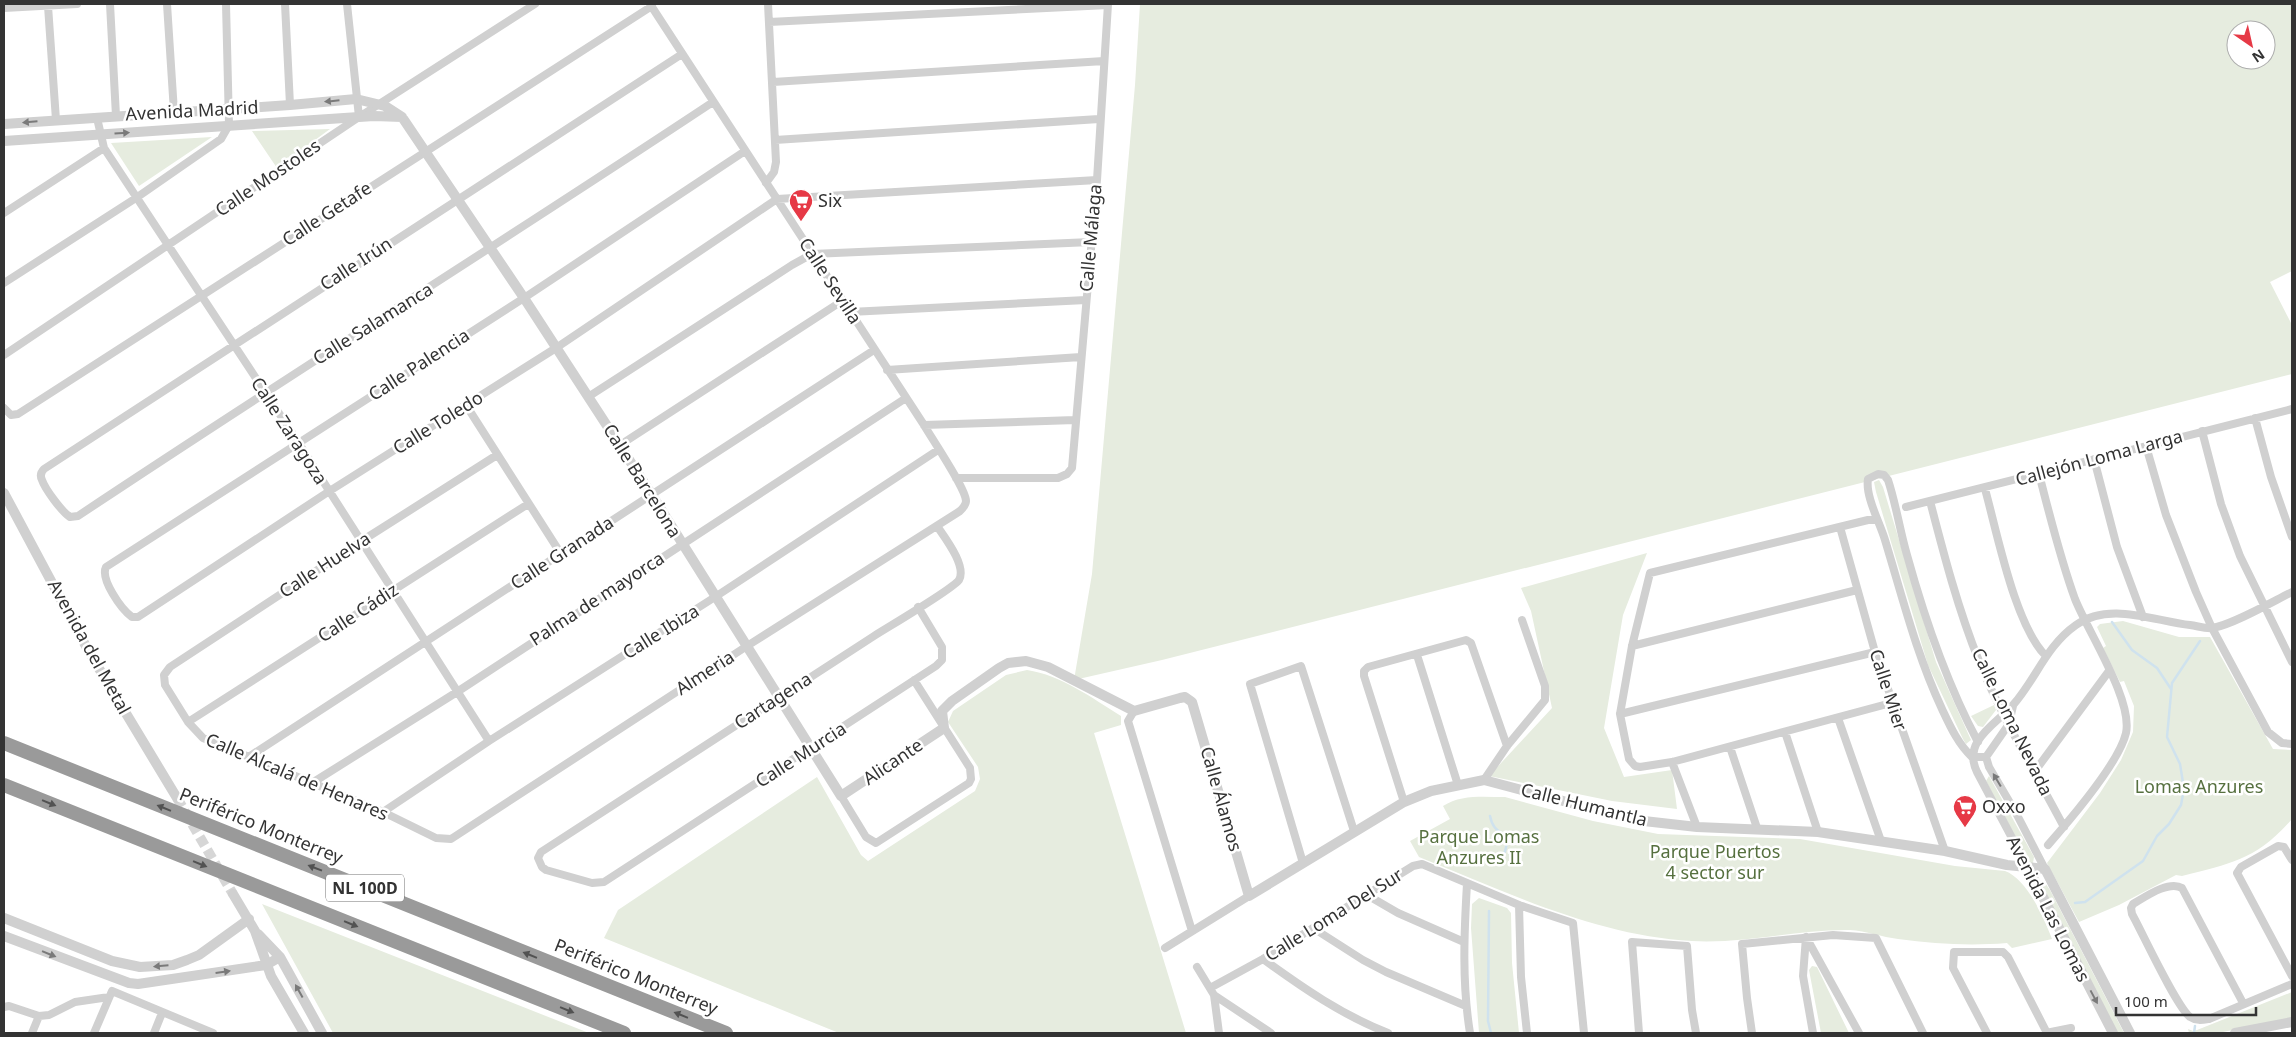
<svg xmlns="http://www.w3.org/2000/svg" width="2296" height="1037" viewBox="0 0 2296 1037" font-family="'Noto Sans',sans-serif">
<style>
.green{fill:#e6ecdf;fill-rule:evenodd}
.lines{fill:none;stroke-linecap:round;stroke-linejoin:round}
.stream{stroke:#cfe2ee;stroke-width:2.5}
.tertiary-tunnel{stroke:#d6d6d6;stroke-width:10;stroke-dasharray:10 5;stroke-linecap:butt}
.minor{stroke:#d0d0d0;stroke-width:8}
.tertiary{stroke:#d0d0d0;stroke-width:10}
.motorway{stroke:#9a9a9a;stroke-width:14}
.oneway{fill:#7a7a7a}
.oneway2{fill:#525252}
.labels{text-anchor:middle;stroke-width:5;stroke-linejoin:round;paint-order:stroke}
.shield{fill:#fff;stroke:#707070;stroke-width:1}
.shield-label{font-size:16px;font-weight:bold;fill:#333}
.street-label{font-size:18px;fill:#333;stroke:#fff}
.poi-label{font-size:18px;fill:#333;stroke:#fff;text-anchor:start}
.park-label{font-size:18px;fill:#56703f;stroke:#fff}
</style>
<rect width="100%" height="100%" fill="#fff"/>
<!-- green -->
<path class="green" d="M1140,4H2292V271L2270,282L2292,325V374L1162,660L1074,680L1092,574L1135,85ZM2236,30H2266V60H2236Z
M330,129L277,168L252,131Z
M212,137L139,186L111,143Z
M1879,480L1883,487L1936,662L1971,740L1966,744L1963,739L1928,665L1876,492L1874,482Z
M1647,553L1623,615L1604,728L1624,777L1672,770L1677,809L1612,801L1489,776L1552,708L1531,611L1521,588Z
M2123,621L2179,637H2210L2273,749L2292,750V819C2256,860 2232,863 2182,876L2176,875L2119,905L2079,922L2047,863L2100,793L2121,760L2133,732L2134,706L2124,681L2120,682L2103,648L2106,646L2097,627L2100,624Z
M1027,670C1061,675 1092,698 1121,716V725L1094,733L1186,1033H839L604,938L618,910L817,777L861,855L868,861L975,791L980,779L978,767L948,722L953,711L1006,675Z
M1994,705L1996,710L1983,727L1978,726L1971,716Z
M1989,776L2034,857L2033,863H2029L1986,781Z
M1505,797L1593,821L1658,834L1800,839L1955,866L2005,871C2027,879 2044,918 2052,939L2012,948L2007,943C1970,946 1935,944 1898,939C1882,937 1866,931 1850,930C1797,929 1745,944 1692,941C1597,936 1506,892 1419,857L1410,841L1450,819L1443,806C1461,794 1484,797 1505,797Z
M2043,880L2050,890L2124,1033H2117L2042,886Z
M1479,898L1507,908L1511,913L1512,963L1519,1033H1479L1471,928L1472,904Z
M262,904L589,1033H333Z
M1812,966L1817,967L1849,1033H1821L1809,970Z
M2292,992V1018L2218,1033H2189L2188,1029L2193,1031L2197,1030Z"/>
<g class="lines">
<!-- stream -->
<path class="stream" d="M2112,622L2132,650L2157,668L2171,689
M1490,816C1495,842 1517,824 1501,862
M2075,903L2085,902L2143,861L2157,836L2169,824L2181,805L2184,789L2180,764L2167,737L2172,683L2200,641
M1489,911L1488,1021L1491,1033
M2194,1033L2195,1026"/>
<!-- tertiary-tunnel -->
<path class="tertiary-tunnel" d="M177,798L233,894"/>
<!-- minor -->
<path class="minor" d="M110,4L116,116
M167,4L174,112
M285,4L290,105
M347,4L359,117
M48,6L56,120
M4,8L77,4
M769,22L1108,5
M682,54L44,469C41,472 40,476 42,480C45,489 62,512 70,517L78,516C288,376 502,242 713,102
M773,82L1104,61
M97,118L104,148L298,442L489,741
M775,140L1099,119
M745,151L524,298L106,567C100,579 121,609 132,617H138L328,492L556,348L777,199L1097,180
M766,183L774,172L776,162L768,4
M4,213L104,148
M4,283L136,198L221,139L229,125L226,4
M850,312L1086,300
M4,355L359,117L535,4
M887,370L1081,357
M588,397L792,265L812,254L1091,242
M466,405L561,554
M4,408L11,415L18,414L652,6
M2255,418L2271,477L2292,537
M924,425L1075,420
M2202,431L2221,504L2240,556L2292,662
M620,445L842,301
M2146,446L2166,515L2196,592L2212,628L2268,732L2282,743L2292,744
M497,455L360,542L170,667L164,675L165,685L188,722L203,738L383,812L436,838L451,839L747,646L960,511C963,508 966,505 966,501C966,489 932,439 924,425L650,4
M2094,459L2117,547L2143,617
M2039,474C2050,516 2060,558 2075,599C2088,632 2133,700 2126,733C2119,763 2069,821 2048,845
M956,478H1058L1067,474L1072,468L1097,180L1108,4
M1985,489C1997,532 2015,626 2046,656
M1930,501C1944,555 1958,609 1979,661C2002,718 2035,772 2064,827
M1906,507L2292,409
M1877,520H1868L1650,573L1632,646L1620,714L1629,759L1635,766L1640,767L1672,762L1891,703
M1840,527L1875,652L1945,851
M918,607L942,647V660L936,666L604,882L592,883L546,870L542,867L538,858L541,852C652,780 763,708 874,636C888,627 953,589 959,580C967,566 945,538 937,526
M1632,646L1857,590
M1417,655L1458,785
M1134,711L1128,721L1192,931
M1620,714L1875,652
M1838,718L1881,841
M188,722L528,504
M1785,732L1818,832
M1978,742C1946,682 1925,620 1907,555C1900,531 1896,504 1888,480L1884,475L1878,474L1868,479C1865,496 1880,523 1885,540C1903,599 1916,653 1942,709C1950,726 1958,744 1972,757H1986
M1730,747L1757,828
M250,756L874,350
M1986,757L1989,767L2016,813L2045,869
M1986,757L2009,724L2013,706
M1672,762L1697,827
M2035,771L2109,671
M1484,780L1507,746L1545,700V686L1522,620
M312,783L457,692L906,398
M841,796L866,837L876,843L969,783L971,779L970,768L914,680
M1404,802L1364,676V671L1368,667L1466,640L1471,643L1507,746
M383,812L489,741L715,597L938,450
M2292,860L2284,847L2278,846L2241,867L2237,873L2292,976
M1303,863L1250,684L1301,666L1354,831
M2028,868L1977,772C1962,741 1995,725 2013,705C2036,679 2046,646 2076,625C2109,601 2154,621 2190,625C2198,626 2205,629 2213,628C2234,624 2272,602 2292,592
M1467,884C1464,934 1462,984 1470,1033
M1367,895L1398,913L1464,942
M1519,905L1521,977L1527,1033
M1313,928L1363,960L1386,972L1466,1006
M1806,937L1859,1033
M1806,937L1803,976L1813,1033
M1165,948L1249,896
M1263,959C1303,988 1342,1015 1388,1033
M1197,967L1214,995L1219,1033
M1210,988L1263,959L1413,866L1422,864L1519,905L1573,923L1584,1033
M1214,995L1271,1033
M2243,1003L2182,888C2169,880 2145,897 2133,904L2131,908L2132,914C2143,934 2176,1006 2190,1017C2196,1021 2202,1020 2209,1019L2292,984
M4,1007L9,1006L39,1016L49,1015L75,1002L109,997
M32,1033L39,1016
M94,1033L112,991L213,1033
M154,1033L162,1013
M1639,1033L1632,942L1687,946L1692,1010L1696,1033
M1752,1033L1747,998L1742,944L1833,935L1876,938L1923,1033
M1987,1033L1953,968L1954,952H2003L2008,957L2047,1033
M2046,1033L2071,1028"/>
<!-- tertiary -->
<path class="tertiary" d="M4,124L290,105L356,99L385,106L402,117L524,298L652,495L841,796L944,728L942,711L952,701L999,668L1008,663L1026,661L1048,667L1134,711L1180,698L1185,697L1192,702L1249,896L1404,802L1431,791L1484,780L1635,820L1697,827L1818,832L1945,851L2007,865L2045,869L2130,1033
M4,141L374,116L402,117
M4,493L89,652L177,798
M2028,868L2113,1033
M233,894L255,931L271,976L304,1033
M4,918L112,961L140,967L173,965L187,960L199,955L249,919
M258,934L280,957L322,1033
M4,936L129,983L138,984L266,965L280,957
M2235,1033L2292,1022"/>
<!-- motorway -->
<path class="motorway" d="M4,743L726,1033
M4,785L624,1033"/>
</g>
<!-- one-way arrows -->
<defs><path id="oneway-solid" d="M-6-.8H1V-3.2L6.5 0L1 3.2V.8H-6Z" transform="scale(1.25)"/></defs>
<g class="oneway">
<use href="#oneway-solid" transform="translate(332 101) rotate(174)"/>
<use href="#oneway-solid" transform="translate(30 122) rotate(175)"/>
<use href="#oneway-solid" transform="translate(122 133) rotate(-4)"/>
<use href="#oneway-solid" transform="translate(1997 780) rotate(-121)"/>
<use href="#oneway-solid" transform="translate(49 954) rotate(22)"/>
<use href="#oneway-solid" transform="translate(161 966) rotate(175)"/>
<use href="#oneway-solid" transform="translate(223 972) rotate(-8)"/>
<use href="#oneway-solid" transform="translate(299 991) rotate(-119)"/>
<use href="#oneway-solid" transform="translate(2094 997) rotate(62)"/>
</g>
<g class="oneway2">
<use href="#oneway-solid" transform="translate(49 803) rotate(22)"/>
<use href="#oneway-solid" transform="translate(164 808) rotate(-158)"/>
<use href="#oneway-solid" transform="translate(200 864) rotate(22)"/>
<use href="#oneway-solid" transform="translate(315 868) rotate(-159)"/>
<use href="#oneway-solid" transform="translate(351 924) rotate(22)"/>
<use href="#oneway-solid" transform="translate(530 955) rotate(-158)"/>
<use href="#oneway-solid" transform="translate(567 1010) rotate(22)"/>
<use href="#oneway-solid" transform="translate(681 1015) rotate(-158)"/>
</g>
<!-- icons -->
<defs>
<g id="supermarket-pin" transform="scale(1.25)"><path d="M0 17L-7.5 6A9.5 9.5 0 1 1 7.5 6Z" fill="#e63946" stroke="#fff"/><path d="M-6-5.5h2.5l.6 2H6L4.5 2H-2.5L-4.4-4H-6ZM-1.5 3.2a1.3 1.3 0 1 0 .1 0ZM3 3.2a1.3 1.3 0 1 0 .1 0Z" fill="#fff"/></g>
</defs>
<g fill-rule="evenodd">
<use href="#supermarket-pin" x="801" y="201"/>
<use href="#supermarket-pin" x="1965" y="807"/>
</g>
<g class="labels">
<!-- shield labels -->
<rect class="shield" x="326" y="874.5" width="78" height="27" rx="4"/>
<g class="shield-label">
<text x="365" y="894">NL 100D</text>
</g>
<!-- street labels -->
<g class="street-label">
<text transform="translate(192 111) rotate(-3)" y="6">Avenida Madrid</text>
<text transform="translate(268 178) rotate(-34)" y="6">Calle Mostoles</text>
<text transform="translate(327 214) rotate(-33)" y="6">Calle Getafe</text>
<text transform="translate(1091 238) rotate(-85)" y="6">Calle Málaga</text>
<text transform="translate(356 264) rotate(-33)" y="6">Calle Irún</text>
<text transform="translate(830 281) rotate(57)" y="6">Calle Sevilla</text>
<text transform="translate(373 324) rotate(-32)" y="6">Calle Salamanca</text>
<text transform="translate(419 365) rotate(-33)" y="6">Calle Palencia</text>
<text transform="translate(438 423) rotate(-32)" y="6">Calle Toledo</text>
<text transform="translate(289 431) rotate(57)" y="6">Calle Zaragoza</text>
<text transform="translate(2099 458) rotate(-15)" y="6">Callejón Loma Larga</text>
<text transform="translate(642 481) rotate(58)" y="6">Calle Barcelona</text>
<text transform="translate(562 553) rotate(-33)" y="6">Calle Granada</text>
<text transform="translate(325 565) rotate(-33)" y="6">Calle Huelva</text>
<text transform="translate(597 599) rotate(-33)" y="6">Palma de mayorca</text>
<text transform="translate(358 613) rotate(-33)" y="6">Calle Cádiz</text>
<text transform="translate(661 632) rotate(-32)" y="6">Calle Ibiza</text>
<text transform="translate(89 647) rotate(61)" y="6">Avenida del Metal</text>
<text transform="translate(705 673) rotate(-33)" y="6">Almeria</text>
<text transform="translate(1888 690) rotate(72)" y="6">Calle Mier</text>
<text transform="translate(773 701) rotate(-33)" y="6">Cartagena</text>
<text transform="translate(2012 722) rotate(64)" y="6">Calle Loma Nevada</text>
<text transform="translate(801 755) rotate(-33)" y="6">Calle Murcia</text>
<text transform="translate(893 762) rotate(-34)" y="6">Alicante</text>
<text transform="translate(297 777) rotate(23)" y="6">Calle Alcalá de Henares</text>
<text transform="translate(1221 799) rotate(74)" y="6">Calle Álamos</text>
<text transform="translate(1584 805) rotate(14)" y="6">Calle Humantla</text>
<text transform="translate(261 826) rotate(22)" y="6">Periférico Monterrey</text>
<text transform="translate(2048 909) rotate(63)" y="6">Avenida Las Lomas</text>
<text transform="translate(1334 915) rotate(-32)" y="6">Calle Loma Del Sur</text>
<text transform="translate(636 977) rotate(22)" y="6">Periférico Monterrey</text>
</g>
<!-- poi labels -->
<g class="poi-label">
<text x="818" y="207">Six</text>
<text x="1982" y="813">Oxxo</text>
</g>
<!-- park labels -->
<g class="park-label">
<text x="2199" y="793">Lomas Anzures</text>
<text x="1479" y="843">Parque Lomas<tspan x="1479" dy="21">Anzures II</tspan></text>
<text x="1715" y="858">Parque Puertos<tspan x="1715" dy="21">4 sector sur</tspan></text>
</g>
</g>
<!-- border -->
<rect width="2296" height="1037" fill="none" stroke="#333333" stroke-width="10"/>
<!-- north arrow -->
<g transform="translate(2251 45) rotate(146)"><circle r="24" fill="#ffffff" stroke="#adadad"/>
<path d="M0-4L9 19L0 12L-9 19Z" fill="#e63946"/>
<text y="-8" font-size="14" font-weight="bold" text-anchor="middle" fill="#333333">N</text>
</g>
<!-- scale -->
<path d="M2116 1007v8h140v-8" fill="none" stroke="#333333" stroke-width="2.5"/>
<text x="2124" y="1007" font-size="15" fill="#333333" stroke="#ffffff" stroke-width="4" paint-order="stroke">100 m</text>
</svg>
